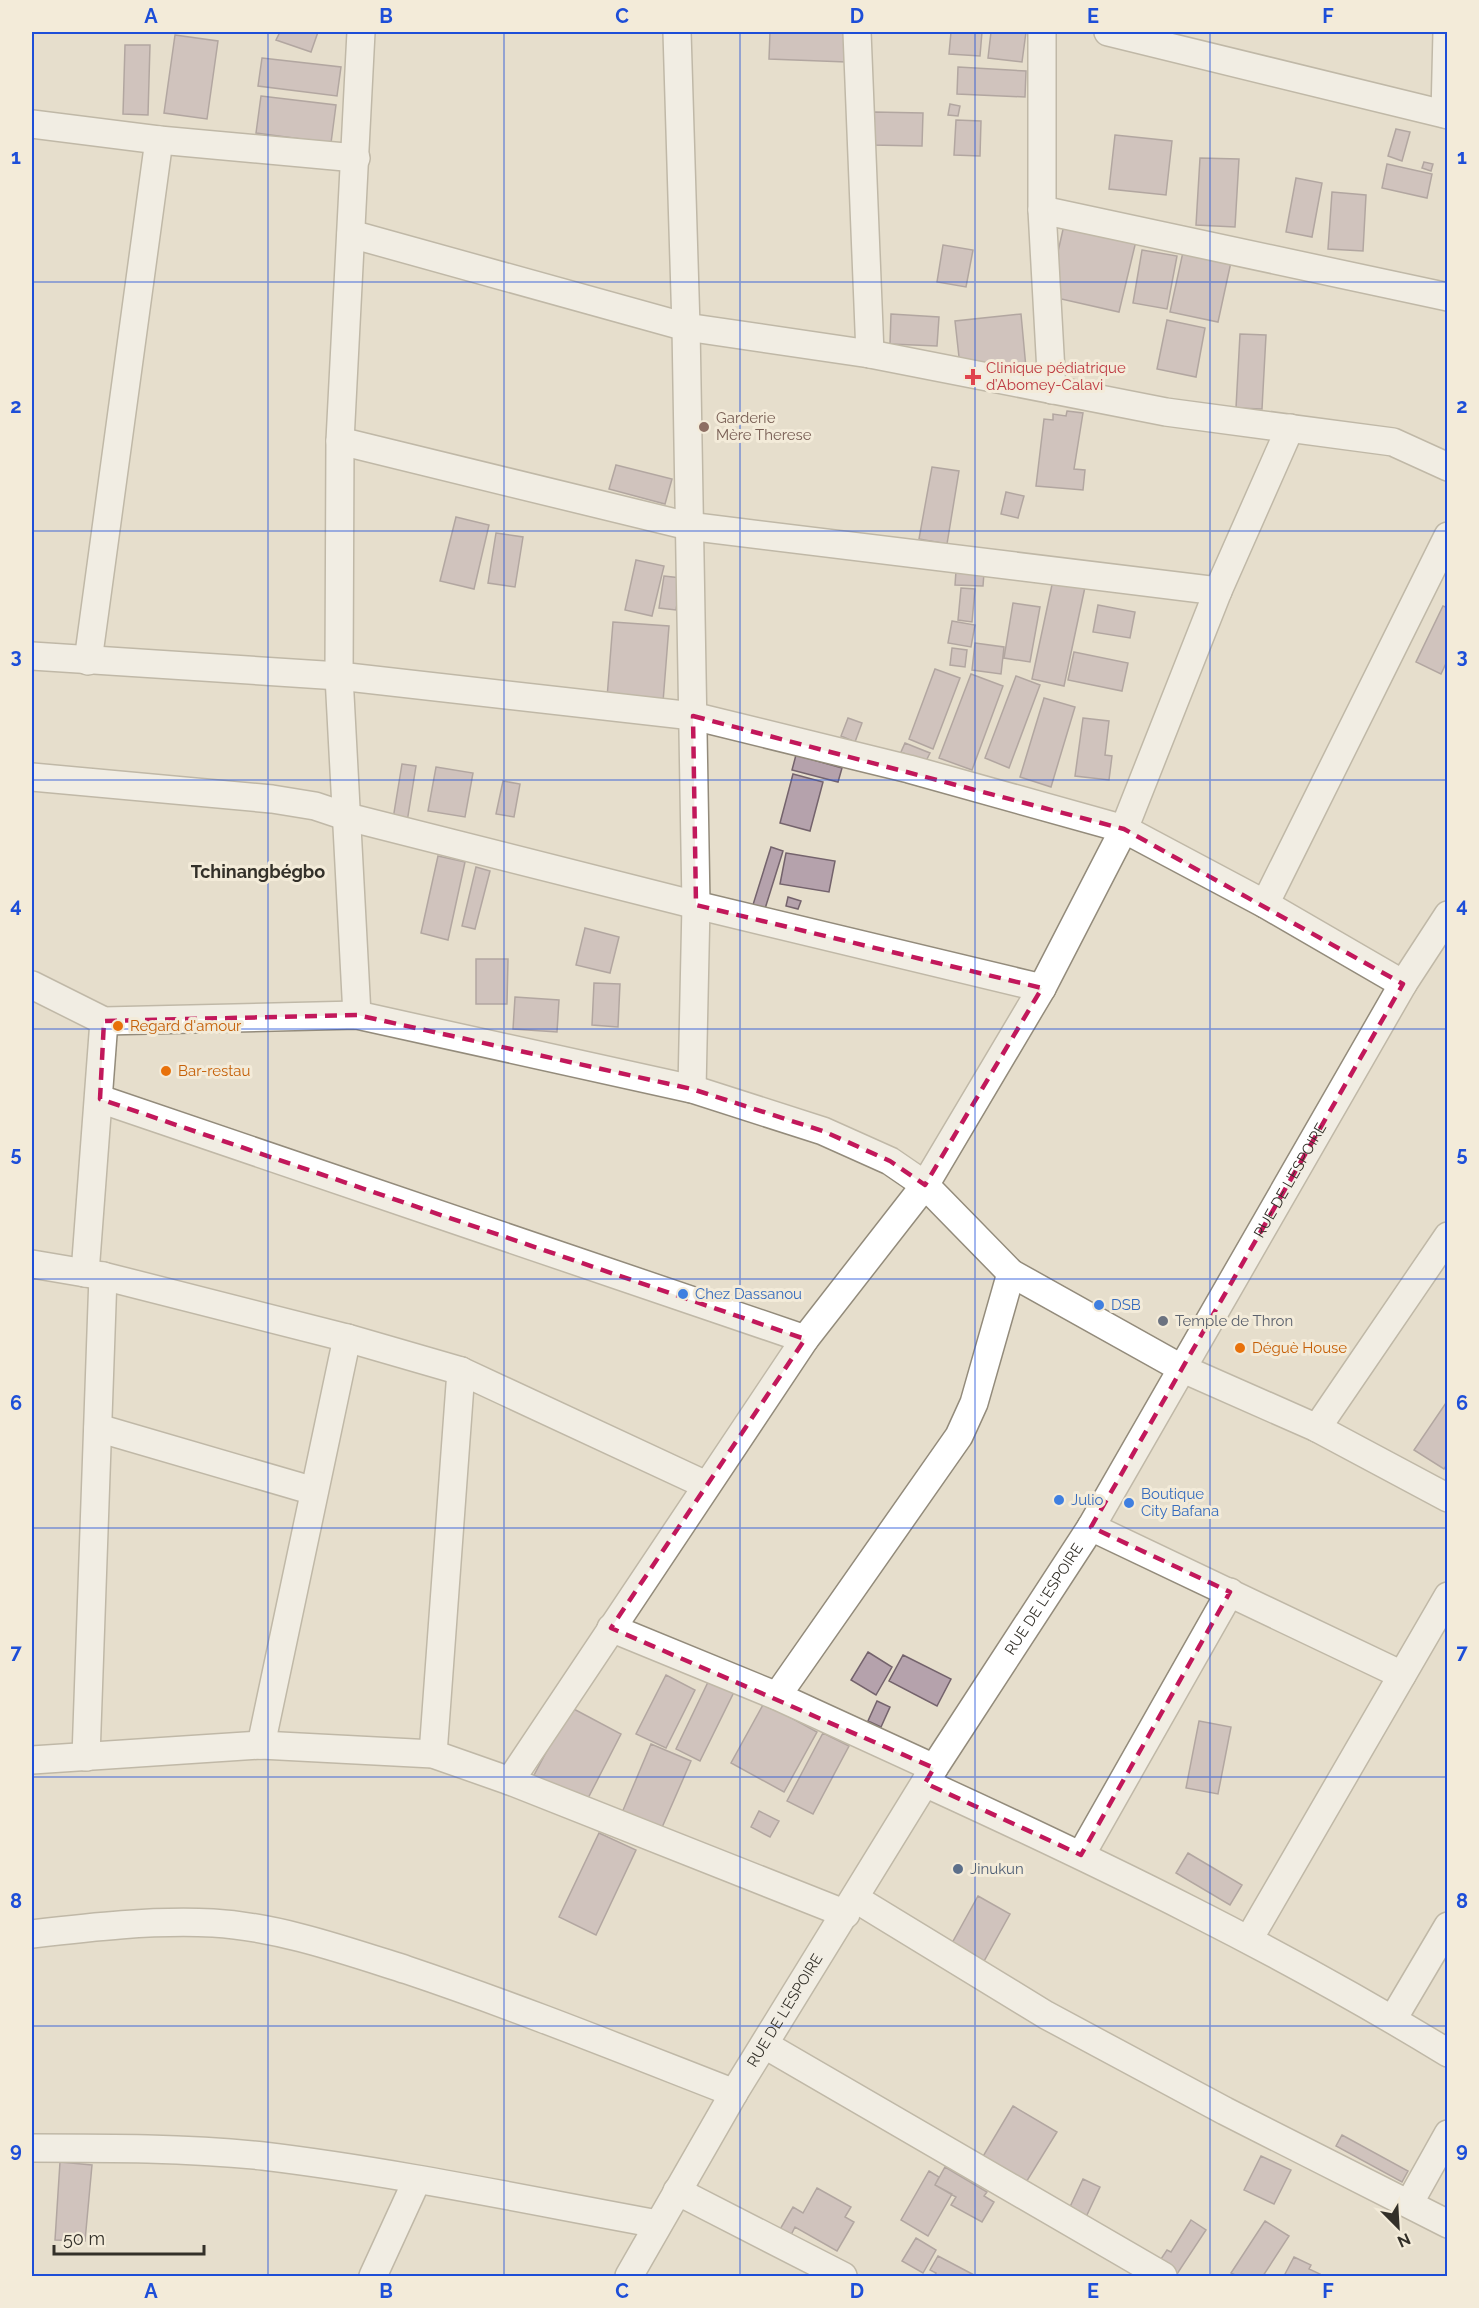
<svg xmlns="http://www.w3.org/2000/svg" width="1479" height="2308" viewBox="0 0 1479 2308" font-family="Raleway,sans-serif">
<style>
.building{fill:#b5a2ac;stroke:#74636c;stroke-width:1.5}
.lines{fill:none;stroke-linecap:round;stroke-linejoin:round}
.minor-casing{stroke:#938b7b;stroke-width:30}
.minor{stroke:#fff;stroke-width:27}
.marked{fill:none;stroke:#c2185b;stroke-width:4.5;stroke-dasharray:12 8;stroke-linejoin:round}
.grid{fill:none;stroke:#1d4ed8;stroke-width:1.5;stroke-opacity:0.55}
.health-dot{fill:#e0444e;stroke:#f3ebd9;stroke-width:2}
.education-dot{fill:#8d6e63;stroke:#f3ebd9;stroke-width:2}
.food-dot{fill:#e8710a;stroke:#f3ebd9;stroke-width:2}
.shop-dot{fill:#3f7fe0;stroke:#f3ebd9;stroke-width:2}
.worship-dot{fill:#6b7280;stroke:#f3ebd9;stroke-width:2}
.service-dot{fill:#5c6f8a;stroke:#f3ebd9;stroke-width:2}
.labels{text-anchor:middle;stroke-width:6;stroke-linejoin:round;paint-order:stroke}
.health-label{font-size:15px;fill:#be3a42;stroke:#f3ebd9;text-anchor:start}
.education-label{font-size:15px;fill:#785e54;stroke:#f3ebd9;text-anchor:start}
.food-label{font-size:15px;fill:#c56008;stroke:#f3ebd9;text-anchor:start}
.street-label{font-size:15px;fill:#333029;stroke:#f3ebd9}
.shop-label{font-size:15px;fill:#366cbe;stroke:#f3ebd9;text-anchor:start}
.worship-label{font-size:15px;fill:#5b616d;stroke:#f3ebd9;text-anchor:start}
.service-label{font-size:15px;fill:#4e5e75;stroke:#f3ebd9;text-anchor:start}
.quarter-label{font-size:18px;font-weight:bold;fill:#333029;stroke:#f3ebd9}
.neatline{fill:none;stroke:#1d4ed8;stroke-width:2}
.grid-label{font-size:20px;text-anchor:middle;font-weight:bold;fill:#1d4ed8}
</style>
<rect width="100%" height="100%" fill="#e6decc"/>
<!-- building -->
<path class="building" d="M280,32H318L311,52L276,40Z
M770,32H847L846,62L769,59Z
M951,32H982L980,56L949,54Z
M991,32H1026L1022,62L988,58Z
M175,35L218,41L207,119L164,113Z
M125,45H150L148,115L123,114Z
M262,58L341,67L337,96L258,86Z
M958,67L1026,71L1025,97L957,94Z
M261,96L336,105L331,143L256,133Z
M950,104L960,106L958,116L948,115Z
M874,112L923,113L922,146L872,145Z
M956,120L981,121L980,156L954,155Z
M1396,129L1410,132L1402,161L1388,156Z
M1115,135L1172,141L1166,195L1109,189Z
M1200,158L1239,159L1235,227L1196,225Z
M1424,162L1433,164L1431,171L1422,168Z
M1387,164L1432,174L1427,198L1382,188Z
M1296,178L1322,183L1312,237L1286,232Z
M1332,192L1366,195L1363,251L1328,249Z
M1064,225L1136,241L1119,312L1048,296Z
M943,245L973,250L966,287L937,282Z
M1142,250L1177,256L1167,309L1133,303Z
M1183,252L1231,262L1218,322L1170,312Z
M891,314L939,317L937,346L890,344Z
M1021,314L1026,368L961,375L955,321Z
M1167,320L1205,328L1196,377L1157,369Z
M1240,334L1266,335L1262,409L1236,408Z
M1067,411L1083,413L1074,469L1085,470L1083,490L1036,486L1044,419L1053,420V414L1066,416Z
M616,465L672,479L665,504L609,489Z
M932,467L959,471L947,544L919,539Z
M1006,492L1024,496L1018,518L1001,514Z
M456,517L489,525L474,589L440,581Z
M496,533L523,537L515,587L488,583Z
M636,560L664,566L652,616L625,610Z
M956,571L984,573L983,586L955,585Z
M664,576L681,578L676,610L659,608Z
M1053,580L1085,587L1064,686L1032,679Z
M961,588L975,589L972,622L958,620Z
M1013,603L1040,607L1030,662L1004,658Z
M1098,605L1135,612L1130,638L1093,632Z
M1443,606L1448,608V659L1441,674L1416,662Z
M952,621L975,625L971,647L948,643Z
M613,622L669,626L663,702L607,698Z
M975,643L1004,647L1001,674L972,670Z
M952,648L967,650L965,667L950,665Z
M1074,652L1128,663L1122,691L1068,680Z
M935,669L960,678L933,749L909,739Z
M971,674L1003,686L972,770L939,758Z
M1016,676L1040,685L1009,768L985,758Z
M1044,698L1075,707L1051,787L1020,777Z
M848,718L862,723L855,742L841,736Z
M1083,718L1109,721L1105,755L1112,756L1109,780L1075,776Z
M905,743L930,753L925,763L901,752Z
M796,755L842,768L838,782L792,770Z
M402,764L416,766L407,822L393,819Z
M436,767L473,773L465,817L428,811Z
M793,774L823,782L810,831L780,823Z
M503,781L520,784L514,817L496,814Z
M771,847L783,851L764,912L752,908Z
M786,853L835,861L829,892L780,884Z
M438,856L465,862L448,940L421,933Z
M476,867L490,871L475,929L462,926Z
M788,897L801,901L798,909L786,906Z
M585,928L619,937L610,973L576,965Z
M476,959H508L507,1004H476Z
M594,983L620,984L618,1027L592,1025Z
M515,997L559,1000L557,1032L513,1029Z
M1448,1400V1463L1444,1469L1414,1450Z
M868,1652L892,1667L876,1695L851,1680Z
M903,1655L951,1679L937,1706L889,1681Z
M666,1675L695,1690L666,1748L636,1734Z
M709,1680L734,1692L700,1761L676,1749Z
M877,1701L890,1707L881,1727L868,1721Z
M764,1703L817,1732L784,1792L731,1763Z
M570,1707L621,1734L584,1806L532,1779Z
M1199,1721L1231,1727L1218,1794L1186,1788Z
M823,1733L849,1746L813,1814L787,1801Z
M651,1744L691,1761L660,1832L621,1815Z
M759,1811L779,1821L770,1837L751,1827Z
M599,1833L636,1850L596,1935L559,1917Z
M1188,1853L1242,1885L1230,1905L1176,1873Z
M978,1896L1010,1914L983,1963L951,1945Z
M1013,2106L1057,2132L1025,2184L982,2158Z
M1342,2135L1408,2171L1402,2182L1336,2146Z
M1261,2156L1291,2170L1274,2204L1244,2190Z
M60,2162L92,2165L85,2241L55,2240Z
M945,2167L987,2192L984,2196L994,2202L982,2222L951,2205L956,2197L935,2185Z
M929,2171L939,2177L935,2185L952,2194L928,2236L901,2220Z
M1083,2179L1100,2187L1086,2217L1069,2209Z
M817,2188L851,2207L845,2217L854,2222L837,2251L795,2227L790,2237L779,2231L793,2207L803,2213Z
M1191,2220L1206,2230L1177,2274L1159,2262L1167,2250L1171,2252Z
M1265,2221L1289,2236L1263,2276H1237L1231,2273Z
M916,2238L936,2250L923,2273L902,2261Z
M938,2256L976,2276H934L936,2273L930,2270Z
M1294,2257L1311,2265L1309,2269L1320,2274L1319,2276H1284Z"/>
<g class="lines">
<!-- minor casing -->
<g class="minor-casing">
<g id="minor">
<path d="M677,32L686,327L696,905L692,1089"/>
<path d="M857,32L870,354"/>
<path d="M1042,32V210L1052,390"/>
<path d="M1108,32L1448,115"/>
<path d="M1445,114L1447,32"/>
<path d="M32,124L159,140L356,158"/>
<path d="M1042,210L1448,297"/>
<path d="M351,234L686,327L870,354L1166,412L1393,442L1448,467"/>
<path d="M340,441L688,526L1218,591"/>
<path d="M32,656L339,676L693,716L909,769L1124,829L1265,904L1403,984"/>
<path d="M88,661L159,140"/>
<path d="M32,777L272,799L315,806L348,817L696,905L1042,988"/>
<path d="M1265,904L1448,536"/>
<path d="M32,985L104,1021L357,1015L692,1089L823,1131L890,1161L925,1185L1011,1273L1181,1368L1317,1428L1448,1498"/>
<path d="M357,1015L339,676L340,441L361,32"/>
<path d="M100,1099L805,1339"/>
<path d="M32,1264L103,1276L347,1338L461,1371L706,1485"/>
<path d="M85,1273L104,1021"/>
<path d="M98,1428L314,1491"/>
<path d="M1317,1428L1448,1236"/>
<path d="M1091,1527L1402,1675"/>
<path d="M611,1628L777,1696L934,1768"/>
<path d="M777,1696L959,1436L974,1403L1011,1273"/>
<path d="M261,1745L347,1338"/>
<path d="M433,1754L461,1371"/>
<path d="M86,1757L103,1276"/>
<path d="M32,1760L261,1745L433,1754L510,1781L846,1914"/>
<path d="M510,1781L805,1339L925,1185L1042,988L1124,829L1218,591L1290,428"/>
<path d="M925,1783C1104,1865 1280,1950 1448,2053"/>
<path d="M1081,1855L1230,1592"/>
<path d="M856,1899L1046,2015L1225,2111L1448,2224"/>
<path d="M32,1934C92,1927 152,1920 213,1923C279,1927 344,1950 407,1970C517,2007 626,2051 734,2093"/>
<path d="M1249,1939L1448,1596"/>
<path d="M1393,2019L1448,1926"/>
<path d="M765,2045L1163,2276"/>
<path d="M32,2148C108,2148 187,2148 263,2156C396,2172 527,2200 658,2224"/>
<path d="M677,2191L843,2276"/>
<path d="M1410,2202L1448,2134"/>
<path d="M373,2276L417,2180"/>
<path id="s1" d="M629,2276L734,2093L934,1768L1091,1527L1403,984L1448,915"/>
</g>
</g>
<!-- minor -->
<use href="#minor" class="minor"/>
</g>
<!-- marked area -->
<path d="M0 0H1479V2308H0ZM693,716L1124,829L1403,984L1091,1527L1230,1592L1081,1855L925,1783L934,1768L611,1628L805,1339L100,1099L104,1021L357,1015L692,1089L823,1131L890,1161L925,1185L1042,988L696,905Z" fill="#e6decc" fill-opacity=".55" fill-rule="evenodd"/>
<path class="marked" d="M693,716L1124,829L1403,984L1091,1527L1230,1592L1081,1855L925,1783L934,1768L611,1628L805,1339L100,1099L104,1021L357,1015L692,1089L823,1131L890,1161L925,1185L1042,988L696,905Z"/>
<!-- grid -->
<path class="grid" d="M268,32V2276M504,32V2276M740,32V2276M975,32V2276M1210,32V2276M32,282H1448M32,531H1448M32,780H1448M32,1029H1448M32,1279H1448M32,1528H1448M32,1777H1448M32,2026H1448"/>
<!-- markers -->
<path class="health-dot" d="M970 368h6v6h6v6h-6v6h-6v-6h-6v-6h6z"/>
<circle class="education-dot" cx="704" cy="427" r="6"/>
<g class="food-dot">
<circle cx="118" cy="1026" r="6"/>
<circle cx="166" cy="1071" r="6"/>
<circle cx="1240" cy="1348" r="6"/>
</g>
<g class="shop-dot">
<circle cx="683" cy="1294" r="6"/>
<circle cx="1099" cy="1305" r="6"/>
<circle cx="1059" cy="1500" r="6"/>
<circle cx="1129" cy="1503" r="6"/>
</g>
<circle class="worship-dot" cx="1163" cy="1321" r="6"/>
<circle class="service-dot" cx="958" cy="1869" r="6"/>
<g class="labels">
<!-- health labels -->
<g class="health-label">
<text x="986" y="373">Clinique pédiatrique<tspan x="986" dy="17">d’Abomey-Calavi</tspan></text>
</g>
<!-- education labels -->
<g class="education-label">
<text x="716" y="423">Garderie<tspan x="716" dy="17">Mère Therese</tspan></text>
</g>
<!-- food labels -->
<g class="food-label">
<text x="130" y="1031">Regard d'amour</text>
<text x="178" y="1076">Bar-restau</text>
<text x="1252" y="1353">Déguè House</text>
</g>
<!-- street labels -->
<g class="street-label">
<text dy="5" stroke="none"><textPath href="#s1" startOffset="1280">RUE DE L'ESPOIRE</textPath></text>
<text dy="5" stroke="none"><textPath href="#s1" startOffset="794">RUE DE L'ESPOIRE</textPath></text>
<text dy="5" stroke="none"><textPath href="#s1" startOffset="308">RUE DE L'ESPOIRE</textPath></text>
</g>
<!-- shop labels -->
<g class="shop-label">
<text x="695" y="1299">Chez Dassanou</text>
<text x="1111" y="1310">DSB</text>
<text x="1141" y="1499">Boutique<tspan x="1141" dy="17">City Bafana</tspan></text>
<text x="1071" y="1505">Julio</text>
</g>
<!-- worship labels -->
<g class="worship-label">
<text x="1175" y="1326">Temple de Thron</text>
</g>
<!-- service labels -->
<g class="service-label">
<text x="970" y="1874">Jinukun</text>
</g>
<!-- quarter labels -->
<g class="quarter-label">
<text x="258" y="878">Tchinangbégbo</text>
</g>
</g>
<!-- border -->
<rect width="1479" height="2308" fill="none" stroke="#f3ebd9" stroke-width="66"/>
<!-- north arrow -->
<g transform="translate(1398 2227) rotate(156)" stroke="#f3ebd9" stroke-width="4.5" paint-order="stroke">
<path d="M0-4.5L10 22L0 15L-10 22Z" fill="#333029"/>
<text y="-9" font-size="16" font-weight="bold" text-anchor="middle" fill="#333029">N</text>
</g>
<!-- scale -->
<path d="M54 2245v9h150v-9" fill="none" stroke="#333029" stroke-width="3"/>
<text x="63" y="2245" font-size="18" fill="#333029" stroke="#f3ebd9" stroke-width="4.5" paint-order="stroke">50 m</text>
<rect x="33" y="33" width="1413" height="2242" class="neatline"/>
<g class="grid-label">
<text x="151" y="23">A</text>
<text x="386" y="23">B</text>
<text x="622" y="23">C</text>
<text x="857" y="23">D</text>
<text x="1093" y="23">E</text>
<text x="1328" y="23">F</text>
<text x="16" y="164">1</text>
<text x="1462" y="164">1</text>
<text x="16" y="413">2</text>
<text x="1462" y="413">2</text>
<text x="16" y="663">3</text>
<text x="1462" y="663">3</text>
<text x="16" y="912">4</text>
<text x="1462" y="912">4</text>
<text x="16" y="1161">5</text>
<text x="1462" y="1161">5</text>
<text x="16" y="1410">6</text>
<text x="1462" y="1410">6</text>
<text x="16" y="1659">7</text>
<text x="1462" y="1659">7</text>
<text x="16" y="1908">8</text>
<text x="1462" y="1908">8</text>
<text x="16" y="2157">9</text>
<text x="1462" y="2157">9</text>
<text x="151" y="2298">A</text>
<text x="386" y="2298">B</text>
<text x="622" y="2298">C</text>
<text x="857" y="2298">D</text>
<text x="1093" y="2298">E</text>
<text x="1328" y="2298">F</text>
</g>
</svg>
